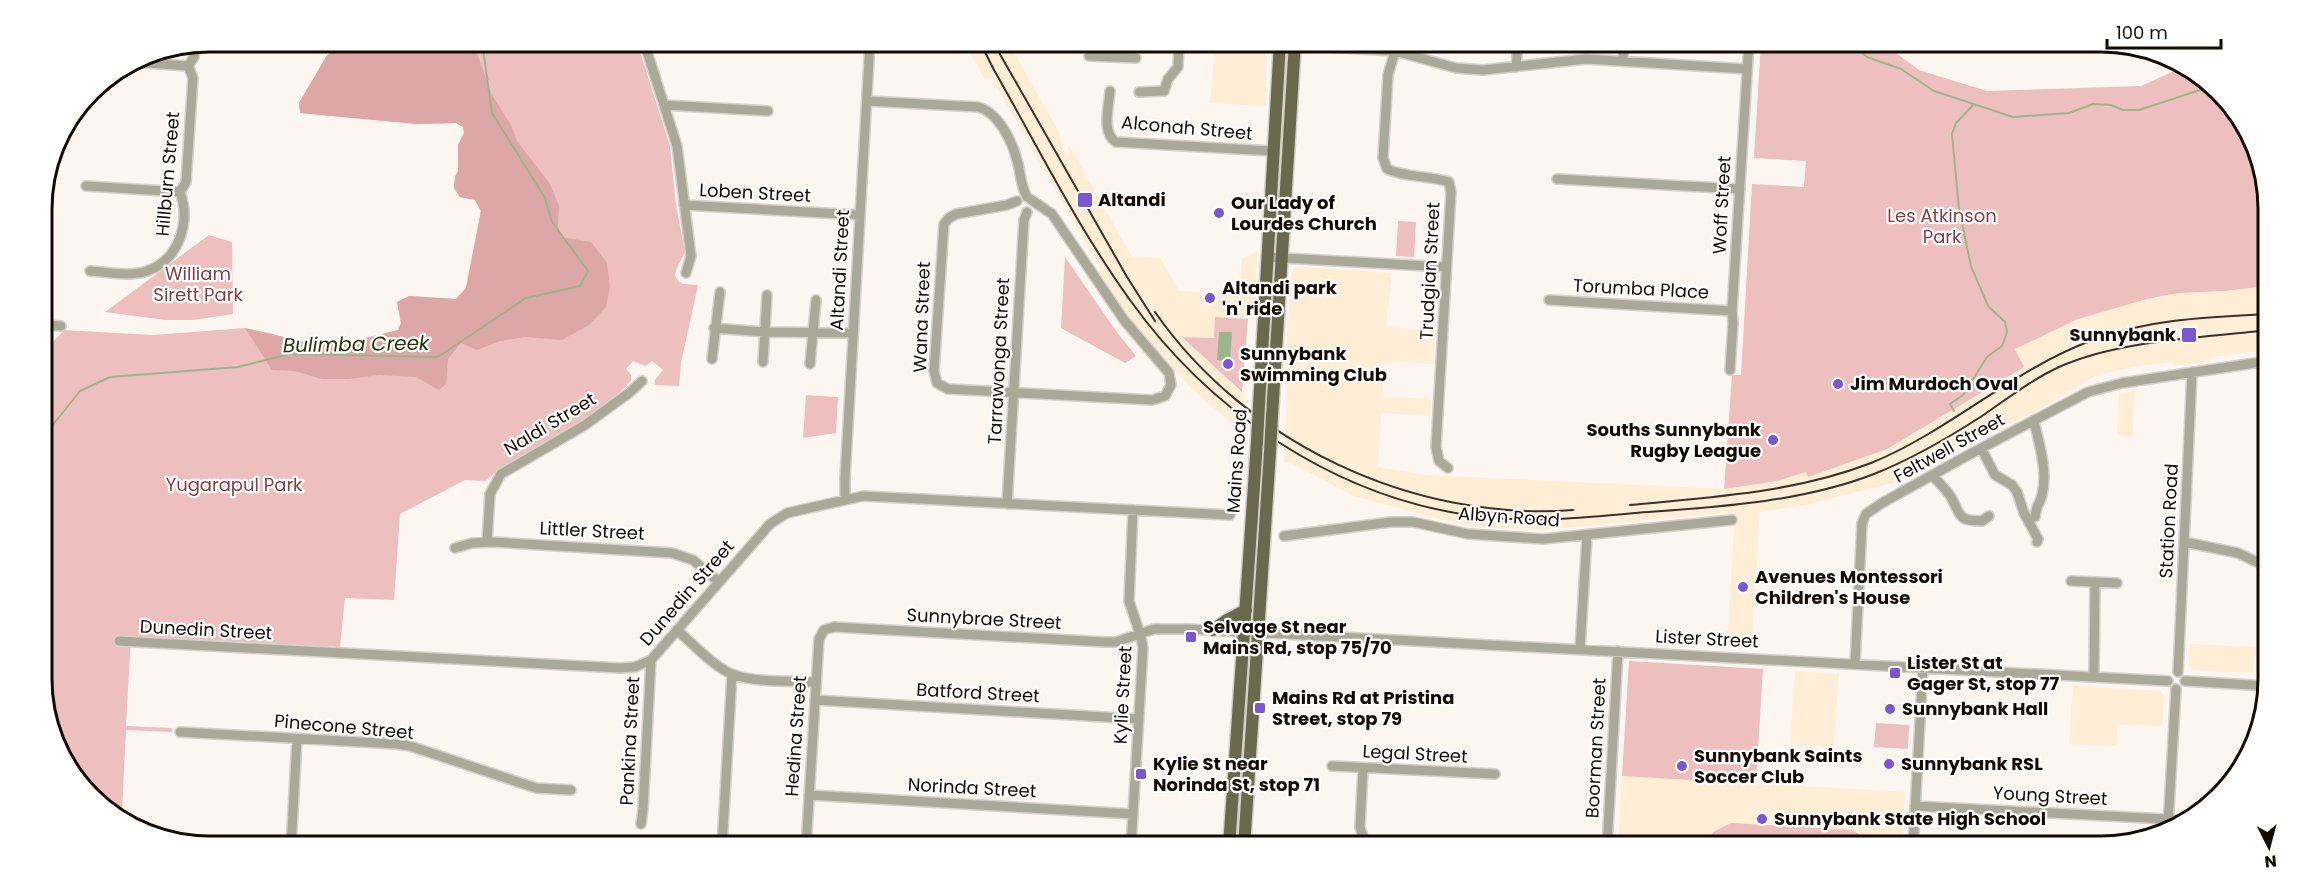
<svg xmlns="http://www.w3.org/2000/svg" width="2311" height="889" viewBox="0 0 2311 889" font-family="Poppins,sans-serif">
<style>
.built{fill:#ffedd6}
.green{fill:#eebfbf}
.forest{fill:#dda7a7}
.water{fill:#9db58b}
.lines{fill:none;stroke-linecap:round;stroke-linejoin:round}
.stream{stroke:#9db58b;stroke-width:2}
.minor-casing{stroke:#d6d0ca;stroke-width:12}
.major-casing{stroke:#d6d0ca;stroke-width:15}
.minor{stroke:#aaa999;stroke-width:9}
.major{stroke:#6b694d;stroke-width:12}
.rail{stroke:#39322a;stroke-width:2}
.major-bridge-casing{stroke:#d6d0ca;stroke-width:15;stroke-linecap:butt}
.major-bridge{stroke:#6b694d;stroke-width:12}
.poi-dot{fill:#7a56cf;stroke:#fff;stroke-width:2}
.labels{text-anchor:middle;stroke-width:4.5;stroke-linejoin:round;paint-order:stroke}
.street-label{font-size:18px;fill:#130b03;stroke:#fff}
.poi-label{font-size:18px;font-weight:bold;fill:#130b03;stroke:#fff;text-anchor:start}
.park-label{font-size:18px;fill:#833e42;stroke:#fff}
.water-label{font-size:20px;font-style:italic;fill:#203607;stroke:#fff}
.rim{fill:none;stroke:#130b03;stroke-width:3}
</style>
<rect width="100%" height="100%" fill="#fbf6f0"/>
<!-- built -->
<path class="built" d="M964,42H1008L1059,132L1062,148L1067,156L1070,154L1068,144L1132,257L1160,258L1179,291L1239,295L1242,258L1257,251L1253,319L1216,317L1214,339L1183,337L1241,392L1244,391L1241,431L1191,388L1148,341L1120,305L1099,274L1100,268L991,77L985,80Z
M1215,42H1265L1266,106L1210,103Z
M1296,267L1392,273L1386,327L1435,330L1433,364L1384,361L1382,396L1431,399L1430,416L1381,413L1378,467L1427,475L1724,489L1777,481L1806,472L1808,477L2024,368L2014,349L2057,328L2099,311L2178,293L2225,291L2268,286V350L2210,357V361L2174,366L2173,362L2132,367L2095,376L2043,407L1988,435L1973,434L1968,437L1967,441L1939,454V458L1896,482L1805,505L1760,512L1751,647L1727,646L1735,512L1541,530L1479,527L1456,523L1356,497L1291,463L1284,462L1287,395L1285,365L1291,273Z
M2135,391L2132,436L2117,435L2119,393Z
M2190,644L2255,647L2253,673L2193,670L2189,665Z
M1795,671L1839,674L1833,747L1790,744Z
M2073,686L2160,691L2164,695L2162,726L2117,724L2116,746L2069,744Z
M1622,776L1905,792L1902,847H1618Z"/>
<!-- green -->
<path class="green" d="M339,42H637L670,146L676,205L685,252L676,270L675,276L679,282L683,284L698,285L681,363L679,386L655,385V380L663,370L652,361L646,366L633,361L626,369L631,375V381C608,406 578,426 549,442C526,454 503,463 486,481L465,480L400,514L394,600L345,598L340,647L131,636L126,726L172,728V732L126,730L122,811H115L83,790L45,712L43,351L62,333V330L153,335L245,328L301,341L350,342L398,330L401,323L397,302L409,296L456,299L466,288L481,211L475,200L460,197L454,188L455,177L458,171V145L464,133L463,127L456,123L417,124L300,113L299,103L326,57Z
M1761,42H1881L1919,70L1987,91L2141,86L2181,68L2228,99L2268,187V286L2225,291L2178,293L2147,299L2078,319L2015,349L2024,367L1887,449L1808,477L1806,472L1777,481L1724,489L1732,375H1741L1752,184L1804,187L1806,161L1754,158Z
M1398,221L1416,222L1414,257L1396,256Z
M209,235L232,242L233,314L193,320H165L105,312Z
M1065,257L1116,331L1136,356L1125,363L1061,328Z
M1215,317L1248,319L1242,392L1182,337L1214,338Z
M806,395L838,397L836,433L803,438Z
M1629,661L1763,669L1756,784L1622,776Z
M1876,723L1909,725L1908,749L1874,747Z
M1731,823L1851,830L1865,837L1874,847H1698L1715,831Z"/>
<!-- forest -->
<path class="forest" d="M339,42H473L492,95L511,125L517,141L550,184L559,206L558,226L561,237L591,242L607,263L610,286L606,307L589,325L562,340L525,337L500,341L477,350L461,343L448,359L446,384L439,390L416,377L379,375L348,379H322L295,371L272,370L245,328L301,341L350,342L398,330L401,323L397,302L409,296L456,299L466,288L481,211L475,200L460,197L454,188L455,177L458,171V145L464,133L463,127L456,123L417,124L300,113L299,103L326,57Z"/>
<!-- water -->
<path class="water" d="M1219,332H1232L1230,361L1217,360Z"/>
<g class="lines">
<!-- stream -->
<path class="stream" d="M1785,42L1827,49L1839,42
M1848,42L1867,57L1901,69L1934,91L2013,117L2069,113L2093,104L2111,105L2123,110H2139L2200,90L2207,85
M1954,411L1950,404L1963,395L1987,357L2002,346L2007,332L2005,322L1988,306L1971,266L1959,209L1952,134L1956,123L1974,104
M44,436L80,391L110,377L238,367L289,354L438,357L526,298L580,286L588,271L552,222L545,198L492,113L482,42"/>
<!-- minor casing -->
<g class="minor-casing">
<path id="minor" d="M644,42L677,146L691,256L686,273
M1295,45L1395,51L1456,68L1483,70L1586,59L1747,69
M1395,51L1388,75L1383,158L1387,169C1406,178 1428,175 1449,182L1451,192L1436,447L1439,461L1448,468
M1089,56L1136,58
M1108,57V42
M1623,61L1624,42
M133,62L188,66
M1516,67L1518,42
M1110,91C1109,106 1101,133 1116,142L1273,151
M1139,92L1164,91L1168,79L1178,67L1179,43
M867,101L978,107C998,112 1012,141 1017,160C1021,173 1020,185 1027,197
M664,105L768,111
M1557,179L1740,189
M86,186L180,192
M1017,201L1007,205L956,214L949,218L944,224L934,371L937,383L948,389L1152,400L1165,396L1171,385L1169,373L1124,320L1052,214L1030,199
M684,205L860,215
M1266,257L1446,267
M90,271C108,272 130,277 147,271C179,260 191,222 180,192L186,182L193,78L188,66L194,57L195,45
M1549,300L1732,311
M43,325L61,326
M714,328L765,332L853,333
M712,359L720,292
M763,362L767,295
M810,364L816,300
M1730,370L1733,323L1732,311L1749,42
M2034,421C2039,444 2048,470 2042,495C2040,504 2036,505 2035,517
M1981,448L1995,475L2012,485L2017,492L2024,513L2038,539L2037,542
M1932,475C1938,482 1946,489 1951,497C1961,516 1958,521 1982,521L1989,516
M845,499V478L870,42
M1007,504L1024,220L1027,212
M1284,536L1391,522H1413L1468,534L1543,539L1732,520
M487,542L490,494L501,474L585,425L629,393L642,381
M2184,542L2238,553L2269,568
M455,548L472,543L492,542L672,553L693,560L719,582
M2071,581L2117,583
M677,630C692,643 714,667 732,674C755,683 791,681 816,682
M119,641L620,668L635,667L651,660L770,524L787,513L863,496L1230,515
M1580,649L1587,536
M1855,664L1862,523L1866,514L1882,503L1972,453L2088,392L2122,383L2268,361
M2178,672L2192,372
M2094,677L2095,582
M2185,681L2268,686
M815,700L1139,719
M180,732L396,744L410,746L536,788L571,790
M1332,766L1495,774
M1363,768L1360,827L1366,847
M809,795L1133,814
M1915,806L2184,820
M641,824L643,809L651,660
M2168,826L2176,689
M291,847L297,740
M637,847V844
M722,847L732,674
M806,847L819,639L824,630L834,627L1105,642H1116L1154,629H1188L2168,681
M1131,847L1143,648L1141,637L1129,601L1133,510
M1607,847L1618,651
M1913,847L1923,667"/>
</g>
<!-- major casing -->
<g class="major-casing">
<path id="major" d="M1259,405L1280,42
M1272,416L1295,42
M1213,630L1227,620L1246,610
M1229,847L1257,442
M1244,847L1270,452"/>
</g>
<!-- minor -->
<use href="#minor" class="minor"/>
<!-- major -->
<use href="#major" class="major"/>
<!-- rail -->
<path class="rail" d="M980,42L994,70C1038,147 1078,228 1130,300C1210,412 1336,498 1475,516C1529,523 1582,518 1635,513C1715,507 1799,503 1874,474C1912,459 1948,438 1982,416C2007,399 2031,380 2059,367C2119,340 2202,338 2268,330
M993,42L1127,277L1155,321
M1155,312C1246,443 1413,522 1573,510
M1630,505C1711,497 1794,493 1871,463C1950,431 2013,369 2093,340C2149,319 2209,317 2268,314"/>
<!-- major-bridge casing -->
<g class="major-bridge-casing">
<path id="major-bridge" d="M1257,442L1259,405
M1270,452L1272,416"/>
</g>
<!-- major-bridge -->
<use href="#major-bridge" class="major-bridge"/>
</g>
<!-- markers -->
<g class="poi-dot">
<rect x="1077" y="192" width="16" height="16" rx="3"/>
<circle cx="1219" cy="213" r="6"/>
<circle cx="1210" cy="298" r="6"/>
<rect x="2181" y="327" width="16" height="16" rx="3"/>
<circle cx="1228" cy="364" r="6"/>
<circle cx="1838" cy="384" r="6"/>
<circle cx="1773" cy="440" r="6"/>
<circle cx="1743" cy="587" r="6"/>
<rect x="1185" y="631" width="12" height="12" rx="3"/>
<rect x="1889" y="667" width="12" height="12" rx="3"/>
<rect x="1254" y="702" width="12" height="12" rx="3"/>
<circle cx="1890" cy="709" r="6"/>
<circle cx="1889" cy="764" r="6"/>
<circle cx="1682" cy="766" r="6"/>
<rect x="1135" y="768" width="12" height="12" rx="3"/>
<circle cx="1762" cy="819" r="6"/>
</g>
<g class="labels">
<!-- street labels -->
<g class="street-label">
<text transform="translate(1187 128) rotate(5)" y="6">Alconah Street</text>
<text transform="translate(168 174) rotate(-85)" y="6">Hillburn Street</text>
<text transform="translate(755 193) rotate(3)" y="6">Loben Street</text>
<text transform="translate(1722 205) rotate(-87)" y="6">Woff Street</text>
<text transform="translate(840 270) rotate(-87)" y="6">Altandi Street</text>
<text transform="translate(1430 271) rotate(-87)" y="6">Trudgian Street</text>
<text transform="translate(1641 289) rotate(3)" y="6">Torumba Place</text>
<text transform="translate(922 317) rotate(-88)" y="6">Wana Street</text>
<text transform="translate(999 361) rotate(-87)" y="6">Tarrawonga Street</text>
<text transform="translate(550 424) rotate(-31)" y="6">Naldi Street</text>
<text transform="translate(1949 448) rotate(-29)" y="6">Feltwell Street</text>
<text transform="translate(1237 461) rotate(-86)" y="6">Mains Road</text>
<text transform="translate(1509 517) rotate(4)" y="6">Albyn Road</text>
<text transform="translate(2169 521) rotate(-87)" y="6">Station Road</text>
<text transform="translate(592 531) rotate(3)" y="6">Littler Street</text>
<text transform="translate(687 593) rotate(-49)" y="6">Dunedin Street</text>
<text transform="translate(984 619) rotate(3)" y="6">Sunnybrae Street</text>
<text transform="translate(206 630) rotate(3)" y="6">Dunedin Street</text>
<text transform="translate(1707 639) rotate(3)" y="6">Lister Street</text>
<text transform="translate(978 693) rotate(3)" y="6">Batford Street</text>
<text transform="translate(1123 695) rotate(-87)" y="6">Kylie Street</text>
<text transform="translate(344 727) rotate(5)" y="6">Pinecone Street</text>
<text transform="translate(796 736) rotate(-86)" y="6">Hedina Street</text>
<text transform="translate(630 741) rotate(-87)" y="6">Pankina Street</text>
<text transform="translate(1596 748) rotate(-87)" y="6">Boorman Street</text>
<text transform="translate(1415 754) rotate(3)" y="6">Legal Street</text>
<text transform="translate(972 788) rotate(3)" y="6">Norinda Street</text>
<text transform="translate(2050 796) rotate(3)" y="6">Young Street</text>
</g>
<!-- poi labels -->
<g class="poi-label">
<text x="1098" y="206">Altandi</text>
<text x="1231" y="209">Our Lady of<tspan x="1231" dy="21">Lourdes Church</tspan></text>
<text x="1222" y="294">Altandi park<tspan x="1222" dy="21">'n' ride</tspan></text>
<text x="2176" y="341" text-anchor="end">Sunnybank</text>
<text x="1240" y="360">Sunnybank<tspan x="1240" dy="21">Swimming Club</tspan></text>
<text x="1850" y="390">Jim Murdoch Oval</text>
<text x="1761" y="436" text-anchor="end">Souths Sunnybank<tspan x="1761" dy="21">Rugby League</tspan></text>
<text x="1755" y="583">Avenues Montessori<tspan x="1755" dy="21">Children's House</tspan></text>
<text x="1203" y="633">Selvage St near<tspan x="1203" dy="21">Mains Rd, stop 75/70</tspan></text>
<text x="1907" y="669">Lister St at<tspan x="1907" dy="21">Gager St, stop 77</tspan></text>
<text x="1272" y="704">Mains Rd at Pristina<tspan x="1272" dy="21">Street, stop 79</tspan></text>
<text x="1902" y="715">Sunnybank Hall</text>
<text x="1694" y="762">Sunnybank Saints<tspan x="1694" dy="21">Soccer Club</tspan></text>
<text x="1153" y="770">Kylie St near<tspan x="1153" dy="21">Norinda St, stop 71</tspan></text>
<text x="1901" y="770">Sunnybank RSL</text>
<text x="1774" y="825">Sunnybank State High School</text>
</g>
<!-- park labels -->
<g class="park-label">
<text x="1942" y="222">Les Atkinson<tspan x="1942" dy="21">Park</tspan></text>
<text x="198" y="280">William<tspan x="198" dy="21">Sirett Park</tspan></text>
<text x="234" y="491">Yugarapul Park</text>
</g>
<!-- water labels -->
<g class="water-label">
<text transform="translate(356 344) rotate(-1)" y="7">Bulimba Creek</text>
</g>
</g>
<!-- crop -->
<path d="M0 0H2311V889H0ZM209 52H2101A157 157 0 0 1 2258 209V679A157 157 0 0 1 2101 836H209A157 157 0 0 1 52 679V209A157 157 0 0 1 209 52Z" fill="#fff" fill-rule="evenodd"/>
<path class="rim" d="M209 52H2101A157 157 0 0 1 2258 209V679A157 157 0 0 1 2101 836H209A157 157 0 0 1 52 679V209A157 157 0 0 1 209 52Z"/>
<!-- north arrow -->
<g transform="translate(2269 847) rotate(174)" stroke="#ffffff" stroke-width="4.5" paint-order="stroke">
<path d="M0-4.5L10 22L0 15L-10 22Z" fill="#130b03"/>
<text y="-9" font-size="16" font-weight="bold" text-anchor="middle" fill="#130b03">N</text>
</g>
<!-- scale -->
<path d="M2107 39v9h114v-9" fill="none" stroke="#130b03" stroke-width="3"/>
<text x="2116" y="39" font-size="18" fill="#130b03" stroke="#ffffff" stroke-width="4.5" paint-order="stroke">100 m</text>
</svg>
